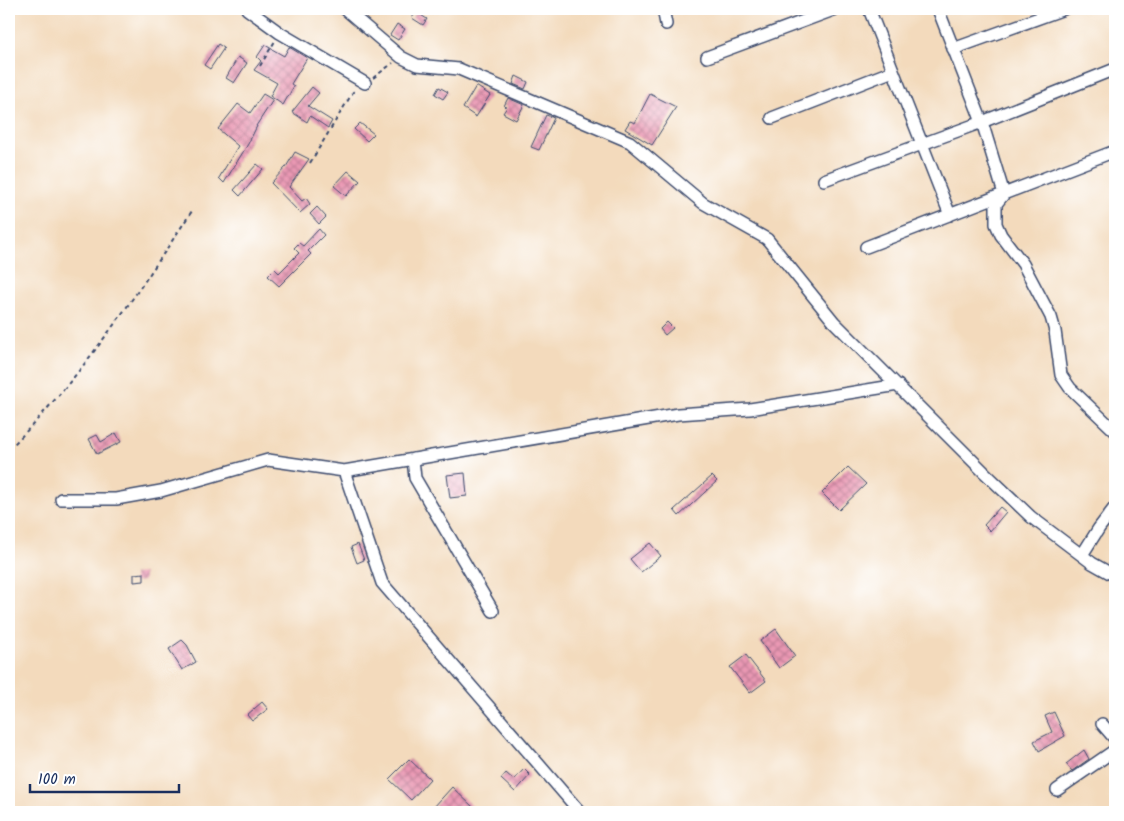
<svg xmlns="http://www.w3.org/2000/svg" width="1124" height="821" viewBox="0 0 1124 821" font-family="Kalam,sans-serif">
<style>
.building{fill:url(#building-cross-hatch)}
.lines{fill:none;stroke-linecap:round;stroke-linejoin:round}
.minor-casing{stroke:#3b496c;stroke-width:14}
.path{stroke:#3b496c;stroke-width:2;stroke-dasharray:4 4;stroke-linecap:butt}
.minor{stroke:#fff;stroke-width:11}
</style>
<defs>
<pattern id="building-cross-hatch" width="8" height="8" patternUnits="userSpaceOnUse" patternTransform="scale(1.25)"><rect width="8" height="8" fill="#ea98b3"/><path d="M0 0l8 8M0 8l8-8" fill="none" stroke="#bd7c95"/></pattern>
</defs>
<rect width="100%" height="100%" fill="#fff"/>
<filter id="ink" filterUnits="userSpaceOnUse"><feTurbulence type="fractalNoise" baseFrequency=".02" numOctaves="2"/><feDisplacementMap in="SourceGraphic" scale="10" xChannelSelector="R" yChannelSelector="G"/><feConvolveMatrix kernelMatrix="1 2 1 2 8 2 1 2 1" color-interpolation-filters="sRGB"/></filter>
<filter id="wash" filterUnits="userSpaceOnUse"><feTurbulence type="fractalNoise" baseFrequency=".0096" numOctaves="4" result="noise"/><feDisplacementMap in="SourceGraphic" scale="20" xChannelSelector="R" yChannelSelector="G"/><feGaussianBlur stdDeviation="1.12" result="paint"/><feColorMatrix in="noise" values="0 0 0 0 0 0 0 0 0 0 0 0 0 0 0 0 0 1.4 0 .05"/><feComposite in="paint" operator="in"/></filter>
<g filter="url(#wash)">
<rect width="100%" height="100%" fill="#f3dabc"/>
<g id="blocks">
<!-- building -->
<path class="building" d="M416,12L427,19L423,25L412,18Z
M397,24L405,29L398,40L390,35Z
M218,44L224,48L210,69L204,65Z
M265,45L284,56L289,47L307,58L291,84L294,86L283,105L270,96L277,83L254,70L261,61L257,57Z
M238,57L247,63L234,83L226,78Z
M516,76L528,82L525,89L513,84Z
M476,86L490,95L476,117L463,108Z
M312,87L319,93L308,106L332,121L328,128L310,116L307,122L292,112Z
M439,87L448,92L443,99L435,94Z
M263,94L273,100L256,126H257L248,144L224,183L219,178L238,146L218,129L238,104L250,113Z
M650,94L676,107L652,145L625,129L630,121L635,123Z
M508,98L524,105L516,120L503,113L507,107L504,106Z
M546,115L554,118L539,150L531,147Z
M360,123L374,134L367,141L354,129Z
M295,152L309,159L289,187L302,201L306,198L310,204L300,213L271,183L286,167Z
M257,164L263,169L240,196L234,190Z
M348,171L360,181L346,196L334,186Z
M317,207L326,217L319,224L310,214Z
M319,229L324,235L308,251L311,254L279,286L268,276L275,269L279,273L299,253L294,248L299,243L303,246Z
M667,322L673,328L665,335L660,329Z
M116,433L121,442L97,454L89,439L97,435L101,442Z
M848,467L866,484L839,510L822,493Z
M465,473L467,496L450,498L447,475Z
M712,476L717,481L679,516L674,510Z
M1000,507L1006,512L990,531L984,525Z
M650,543L661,556L641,572L630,559Z
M358,544L364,560L357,563L351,547Z
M144,573V581L134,582V574Z
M776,629L795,656L779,668L760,641Z
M182,640L187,645L196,662L182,670L169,649Z
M746,655L766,681L750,693L730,667Z
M262,702L268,709L252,721L247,715Z
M1054,712L1065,736L1039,751L1034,741L1052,732L1045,716Z
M1084,750L1089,759L1072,771L1066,764Z
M409,759L430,779L411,800L389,779Z
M524,769L530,775L515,792L501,779L506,773L514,780Z
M452,787L473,807L467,812H437L433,808Z"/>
</g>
</g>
<g filter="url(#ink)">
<use href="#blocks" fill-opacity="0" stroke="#3b496c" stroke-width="1"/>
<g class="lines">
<!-- minor casing -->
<g class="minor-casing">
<path id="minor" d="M247,9L280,33L365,83
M345,9L401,57L417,65L459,69L630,142L703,203L767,239L834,322L985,473L1031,517L1092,563L1115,576
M663,9L666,24
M869,9L950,215
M938,9L982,122L1004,194L996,204V224L1001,235L1023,264L1051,317L1055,331L1061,375L1070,388L1115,431
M953,49L1064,9
M707,57L836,9
M772,118L893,71
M824,180L982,122L1115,69
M866,247L1115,151
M413,459L415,478L493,611
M61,499H116L161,491L268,460L344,471
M1082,555L1099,528L1115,507
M1102,724L1115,739
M1057,790L1115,750
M580,812L382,583L344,471L678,414L750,409L898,385"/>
</g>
<!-- path -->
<path class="path" d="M260,66L275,41
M373,78L393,63
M310,163L353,92L357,89
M9,449C81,378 136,295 192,211"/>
<!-- minor -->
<use href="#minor" class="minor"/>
</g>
</g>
<!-- margin -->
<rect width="1124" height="821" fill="none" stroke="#fff" stroke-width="30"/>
<!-- scale -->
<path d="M30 784v8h149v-8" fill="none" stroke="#1b2f5e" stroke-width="2.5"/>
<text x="38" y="784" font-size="15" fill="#1b2f5e" stroke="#ffffff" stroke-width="4" paint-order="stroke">100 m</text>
</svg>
